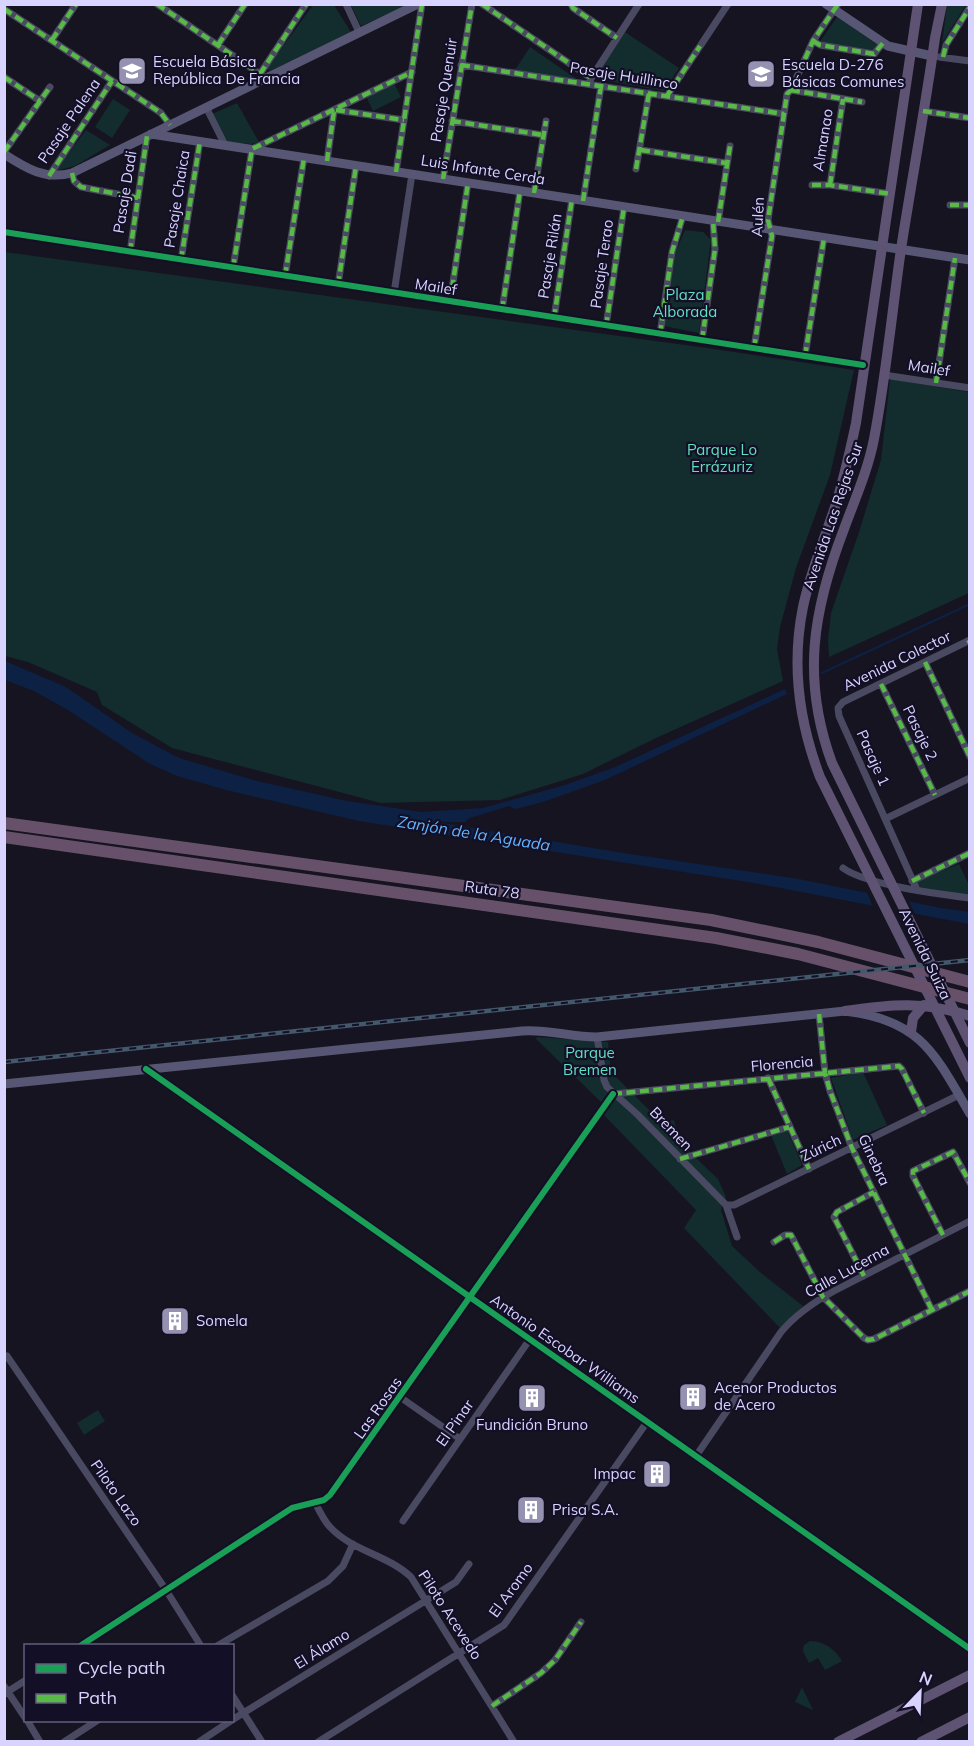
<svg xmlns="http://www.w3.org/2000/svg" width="974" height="1746" viewBox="0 0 974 1746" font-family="Mulish,sans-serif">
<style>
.green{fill:#132c2d}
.water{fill:#0d2144}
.pier{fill:#161421}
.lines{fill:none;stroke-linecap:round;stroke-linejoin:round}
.stream{stroke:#0d2144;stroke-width:2}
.street{stroke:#4a4962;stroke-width:7}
.secondary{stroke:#575674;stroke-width:9}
.primary{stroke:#5e5373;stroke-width:10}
.highway{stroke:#67516a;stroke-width:12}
.rail-casing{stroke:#43596b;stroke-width:4.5}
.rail{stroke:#130f26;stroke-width:2;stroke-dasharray:7;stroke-linecap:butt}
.quiet{stroke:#58b947;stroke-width:4.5;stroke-dasharray:9 4.5;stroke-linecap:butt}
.cycleway-casing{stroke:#130f26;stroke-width:10}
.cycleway{stroke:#1a9f57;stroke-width:6}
.labels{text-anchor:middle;stroke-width:4.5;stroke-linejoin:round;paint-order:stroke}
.poi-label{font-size:15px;fill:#d9d4ff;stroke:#130f26;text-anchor:start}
.street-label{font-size:15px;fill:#d9d4ff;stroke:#130f26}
.park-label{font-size:15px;fill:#5fe0c0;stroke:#130f26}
.water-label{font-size:16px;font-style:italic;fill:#62b6ff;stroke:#130f26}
</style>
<rect width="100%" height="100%" fill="#161421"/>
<!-- green -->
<path class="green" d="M390,4L408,5L361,26L351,5Z
M313,5H334L351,32L270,71L267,68Z
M947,5H966L942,43Z
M837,17L878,45L872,52L819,43Z
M625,32L679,68L664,91L597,79L596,76Z
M530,47L578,80L515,70Z
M394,83L401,97L373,111L366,96Z
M113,99L130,110L112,138L95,127Z
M237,103L259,142L251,144L225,142L212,114Z
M86,130L110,145L75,166L55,171Z
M685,230L703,232L711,240L699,333L664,326L676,251Z
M5,252L714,349L854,370L830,475L796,568L780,627L777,649L783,681L656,738L583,774L500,800L381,803L172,748L102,705L97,692L28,662L5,656Z
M890,379L969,392V593L829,657L828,640L831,613L859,532L881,460Z
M959,864L969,885V895L918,888L914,882Z
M537,1037L608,1042L611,1072L662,1123L674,1120L681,1144L718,1179L726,1197L721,1210L732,1246L761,1273L803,1306L780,1328L684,1228L696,1210L599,1110L603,1104L536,1039Z
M863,1072L887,1125L853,1140L831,1078Z
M787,1130L802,1165L787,1174L771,1135Z
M98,1410L105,1421L84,1435L77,1423Z
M810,1641C824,1641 835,1649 842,1661L825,1670L818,1658L809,1663L803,1651L804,1645Z
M802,1687L813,1710L795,1702Z"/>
<!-- water -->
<path class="water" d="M5,661L66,687L132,733L179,758L257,781L347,801L421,812L483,808L565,785L615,767L785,689L787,694L605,780L546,801L516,809L509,806L467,819L466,822H437L617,852L799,879L941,908L969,912V924L754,883L359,821L226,790L177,776L150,764L68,710L34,691L5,680Z"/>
<!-- pier -->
<path class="pier" d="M865,889L907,897L917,918L875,910Z"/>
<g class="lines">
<!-- stream -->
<path class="stream" d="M822,673L970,604"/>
<!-- street -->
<path class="street" d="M157,4L260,74L264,80
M346,4L359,32
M482,4L591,78
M571,4L573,8L617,38
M4,9L161,113L170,125
M52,40L76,4
M813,41L820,45L874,54L883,43
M218,45L245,4
M939,57L970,61
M943,57L946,45L970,7
M461,65L784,114
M260,74L306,4
M4,77L40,101
M590,80L639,4
M791,90L862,102
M667,96L728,4
M206,107L225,145
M336,110L404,120
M923,111L970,118
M452,121L543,135
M641,150L726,163
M4,152L50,87
M327,161L334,111
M636,169L649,93
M396,172L422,4
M72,173L74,181L81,187L138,198
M49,176L112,81
M443,179L472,4
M812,185H830L891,194
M830,185L843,99
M534,193L546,121
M583,201L601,86
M950,205H970
M718,222L730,146
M4,232L863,365
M130,252L147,136
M181,260L200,141
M233,268L252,149L412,72
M285,276L304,158
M338,285L356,166
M394,293L412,174
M450,302L468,183
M502,310L520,191
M554,318L572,199
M606,326L624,207
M660,334L672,252L683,216
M702,340L715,249L713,221
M754,348L772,236L768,220L787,94L791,90L813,41L838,4
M805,356L824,238
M884,375L970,388
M936,383L955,258
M925,662L970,757
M881,684L935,795
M885,819L970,778
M843,868C866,885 939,894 970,898
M912,881L970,853
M917,890L839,716L838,708L843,702L970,640
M819,1014L825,1073L830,1091L852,1148L932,1310
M597,1037L604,1080L607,1087L638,1115L726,1205L737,1237
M768,1078L809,1169
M613,1094L899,1066L902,1069L924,1113
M680,1159L789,1127
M726,1205H734L959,1095
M943,1235L913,1176V1171L953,1152L970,1183
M774,1242L785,1235H791L823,1297L864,1338L868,1340L874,1339L970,1291
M864,1276L834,1217L837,1212L874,1192
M7,1356L166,1590L201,1646
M400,1397L460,1439
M696,1456L781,1332C796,1314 814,1302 834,1291L970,1221
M315,1503C320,1511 323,1520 330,1527C352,1551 388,1555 411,1577L514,1742
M403,1521L530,1339
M80,1646L292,1508L324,1500L330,1495L613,1094
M217,1646L328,1581L343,1566L353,1544
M4,1686L26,1719
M4,1694L26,1680
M232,1695L262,1742
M492,1706L541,1673L555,1660L581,1622
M27,1720L40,1742
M232,1720L456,1582L469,1564
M64,1742L98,1720
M199,1742L232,1720
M318,1742L504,1625L647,1422"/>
<!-- secondary -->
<path class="secondary" d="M826,4L888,46L932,56
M151,134L970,260
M4,154C27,169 45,180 72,173L418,4
M146,1069L970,1649
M4,1084L522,1031C547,1029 571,1037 597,1037L845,1011C921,1020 935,1054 970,1114"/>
<!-- primary -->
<path class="primary" d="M918,4L856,423C850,451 844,479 835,507C824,540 810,573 803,607C791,666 799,722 820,777L970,1078
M942,4L935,38C925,109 912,179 901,249C892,312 886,376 874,439C868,470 855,499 844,529C813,610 801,679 832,763L970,1043
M845,1011C893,1004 922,1001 970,1016
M911,1032L913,1018L924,1005
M838,1742L970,1675
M921,1742L970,1717"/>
<!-- highway -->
<path class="highway" d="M4,823L711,920L818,942L970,982
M4,837L716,938L798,954L970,999"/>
<!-- rail casing -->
<g class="rail-casing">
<path id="rail" d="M4,1062L970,960"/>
</g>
<!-- rail -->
<use href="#rail" class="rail"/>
<!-- quiet -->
<path class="quiet" d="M157,4L260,74L264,80
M482,4L591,78
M571,4L573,8L617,38
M4,9L161,113L170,125
M52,40L76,4
M813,41L820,45L874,54L883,43
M218,45L245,4
M943,57L946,45L970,7
M461,65L784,114
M260,74L306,4
M4,77L40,101
M791,90L862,102
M667,96L700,46
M336,110L404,120
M923,111L970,118
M452,121L543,135
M641,150L726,163
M4,152L50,87
M327,161L334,111
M636,169L649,93
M396,172L422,4
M72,173L74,181L81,187L138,198
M49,176L112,81
M443,179L472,4
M812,185H830L891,194
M830,185L843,99
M534,193L546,121
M583,201L601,86
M950,205H970
M718,222L730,146
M130,252L147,136
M181,260L200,141
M233,268L252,149L412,72
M285,276L304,158
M338,285L356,166
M450,302L468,183
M502,310L520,191
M554,318L572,199
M606,326L624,207
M660,334L672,252L683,216
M702,340L715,249L713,221
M754,348L772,236L768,220L787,94L791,90L813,41L838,4
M805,356L824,238
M936,383L955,258
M968,640L970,643
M925,662L970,757
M881,684L935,795
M969,779L970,780
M912,881L970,853
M819,1014L825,1073L830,1091L852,1148L932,1310
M768,1078L809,1169
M613,1094L899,1066L902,1069L924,1113
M680,1159L789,1127
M943,1235L913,1176V1171L953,1152L970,1183
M774,1242L785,1235H791L823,1297L864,1338L868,1340L874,1339L970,1291
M864,1276L834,1217L837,1212L874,1192
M492,1706L541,1673L555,1660L581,1622"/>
<!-- cycleway casing -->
<g class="cycleway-casing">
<path id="cycleway" d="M4,232L863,365
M146,1069L970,1649
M80,1646L292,1508L324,1500L330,1495L613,1094"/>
</g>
<!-- cycleway -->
<use href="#cycleway" class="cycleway"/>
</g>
<!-- icons -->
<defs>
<g id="school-square" transform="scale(1.5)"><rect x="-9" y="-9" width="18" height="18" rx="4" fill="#9591b1" stroke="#130f26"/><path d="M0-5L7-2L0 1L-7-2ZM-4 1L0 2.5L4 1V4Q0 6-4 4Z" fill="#fff"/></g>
<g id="building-square" transform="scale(1.5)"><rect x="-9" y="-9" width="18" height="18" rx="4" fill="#9591b1" stroke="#130f26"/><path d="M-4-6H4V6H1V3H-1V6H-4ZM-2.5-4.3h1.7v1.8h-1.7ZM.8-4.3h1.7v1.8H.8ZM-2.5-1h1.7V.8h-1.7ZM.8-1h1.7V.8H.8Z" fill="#fff"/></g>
</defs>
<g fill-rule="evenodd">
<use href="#school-square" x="132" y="71"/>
<use href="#school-square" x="761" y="74"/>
<use href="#building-square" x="175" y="1321"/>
<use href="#building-square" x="693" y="1397"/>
<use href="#building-square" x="532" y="1398"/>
<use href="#building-square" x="657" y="1474"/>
<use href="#building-square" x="531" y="1510"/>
</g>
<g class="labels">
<!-- poi labels -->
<g class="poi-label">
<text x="153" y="67">Escuela Básica<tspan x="153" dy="17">República De Francia</tspan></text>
<text x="782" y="70">Escuela D-276<tspan x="782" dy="17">Básicas Comunes</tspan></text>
<text x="196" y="1326">Somela</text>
<text x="714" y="1393">Acenor Productos<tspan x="714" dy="17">de Acero</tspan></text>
<text x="532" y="1430" text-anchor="middle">Fundición Bruno</text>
<text x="636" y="1479" text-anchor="end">Impac</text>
<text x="552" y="1515">Prisa S.A.</text>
</g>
<!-- street labels -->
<g class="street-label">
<text transform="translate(624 76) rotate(9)" y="5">Pasaje Huillinco</text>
<text transform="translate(444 90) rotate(-81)" y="5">Pasaje Quenuir</text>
<text transform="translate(69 121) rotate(-56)" y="5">Pasaje Palena</text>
<text transform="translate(823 140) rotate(-81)" y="5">Almanao</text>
<text transform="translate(483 170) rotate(9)" y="5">Luis Infante Cerda</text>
<text transform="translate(125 192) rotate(-81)" y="5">Pasaje Dadi</text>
<text transform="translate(177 199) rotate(-81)" y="5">Pasaje Chaica</text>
<text transform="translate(758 217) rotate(-87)" y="5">Aulén</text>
<text transform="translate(550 256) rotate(-81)" y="5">Pasaje Rilán</text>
<text transform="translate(602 264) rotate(-82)" y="5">Pasaje Terao</text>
<text transform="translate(436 287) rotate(9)" y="5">Mailef</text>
<text transform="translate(929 368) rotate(9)" y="5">Mailef</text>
<text transform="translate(833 516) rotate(-71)" y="5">Avenida Las Rejas Sur</text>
<text transform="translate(897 661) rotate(-26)" y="5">Avenida Colector</text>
<text transform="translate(920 733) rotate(64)" y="5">Pasaje 2</text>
<text transform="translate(873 758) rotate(66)" y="5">Pasaje 1</text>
<text transform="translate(492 890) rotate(8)" y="5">Ruta 78</text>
<text transform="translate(925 954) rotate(64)" y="5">Avenida Suiza</text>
<text transform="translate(782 1064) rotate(-5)" y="5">Florencia</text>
<text transform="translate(671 1129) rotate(46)" y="5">Bremen</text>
<text transform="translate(821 1148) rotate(-26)" y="5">Zúrich</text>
<text transform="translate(874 1160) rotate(65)" y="5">Ginebra</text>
<text transform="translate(847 1271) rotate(-29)" y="5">Calle Lucerna</text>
<text transform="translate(565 1349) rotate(35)" y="5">Antonio Escobar Williams</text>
<text transform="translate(378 1408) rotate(-55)" y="5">Las Rosas</text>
<text transform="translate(455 1423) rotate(-55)" y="5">El Pinar</text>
<text transform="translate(116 1493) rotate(55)" y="5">Piloto Lazo</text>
<text transform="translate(511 1590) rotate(-54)" y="5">El Aromo</text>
<text transform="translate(450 1615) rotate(57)" y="5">Piloto Acevedo</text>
<text transform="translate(322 1649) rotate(-32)" y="5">El Álamo</text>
</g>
<!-- park labels -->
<g class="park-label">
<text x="685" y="300">Plaza<tspan x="685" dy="17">Alborada</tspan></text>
<text x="722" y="455">Parque Lo<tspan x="722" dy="17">Errázuriz</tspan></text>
<text x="590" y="1058">Parque<tspan x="590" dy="17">Bremen</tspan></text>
</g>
<!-- water labels -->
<g class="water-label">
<text transform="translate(474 833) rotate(9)" y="6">Zanjón de la Aguada</text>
</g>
</g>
<!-- border -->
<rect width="974" height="1746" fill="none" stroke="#d9d4ff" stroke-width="12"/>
<!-- legend -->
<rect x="24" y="1644" width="210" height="78" fill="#130f26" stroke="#625e7d" stroke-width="1.5"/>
<rect x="36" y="1664" width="30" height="9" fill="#1a9f57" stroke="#625e7d" stroke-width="1.5"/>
<text x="78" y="1674" font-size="18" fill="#d9d4ff">Cycle path</text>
<rect x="36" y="1694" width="30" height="9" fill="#58b947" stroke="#625e7d" stroke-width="1.5"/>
<text x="78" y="1704" font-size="18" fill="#d9d4ff">Path</text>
<!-- north arrow -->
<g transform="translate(920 1692) rotate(23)" stroke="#130f26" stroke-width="4.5" paint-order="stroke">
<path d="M0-4.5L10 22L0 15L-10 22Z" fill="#d9d4ff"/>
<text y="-9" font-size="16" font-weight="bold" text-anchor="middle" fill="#d9d4ff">N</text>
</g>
</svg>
